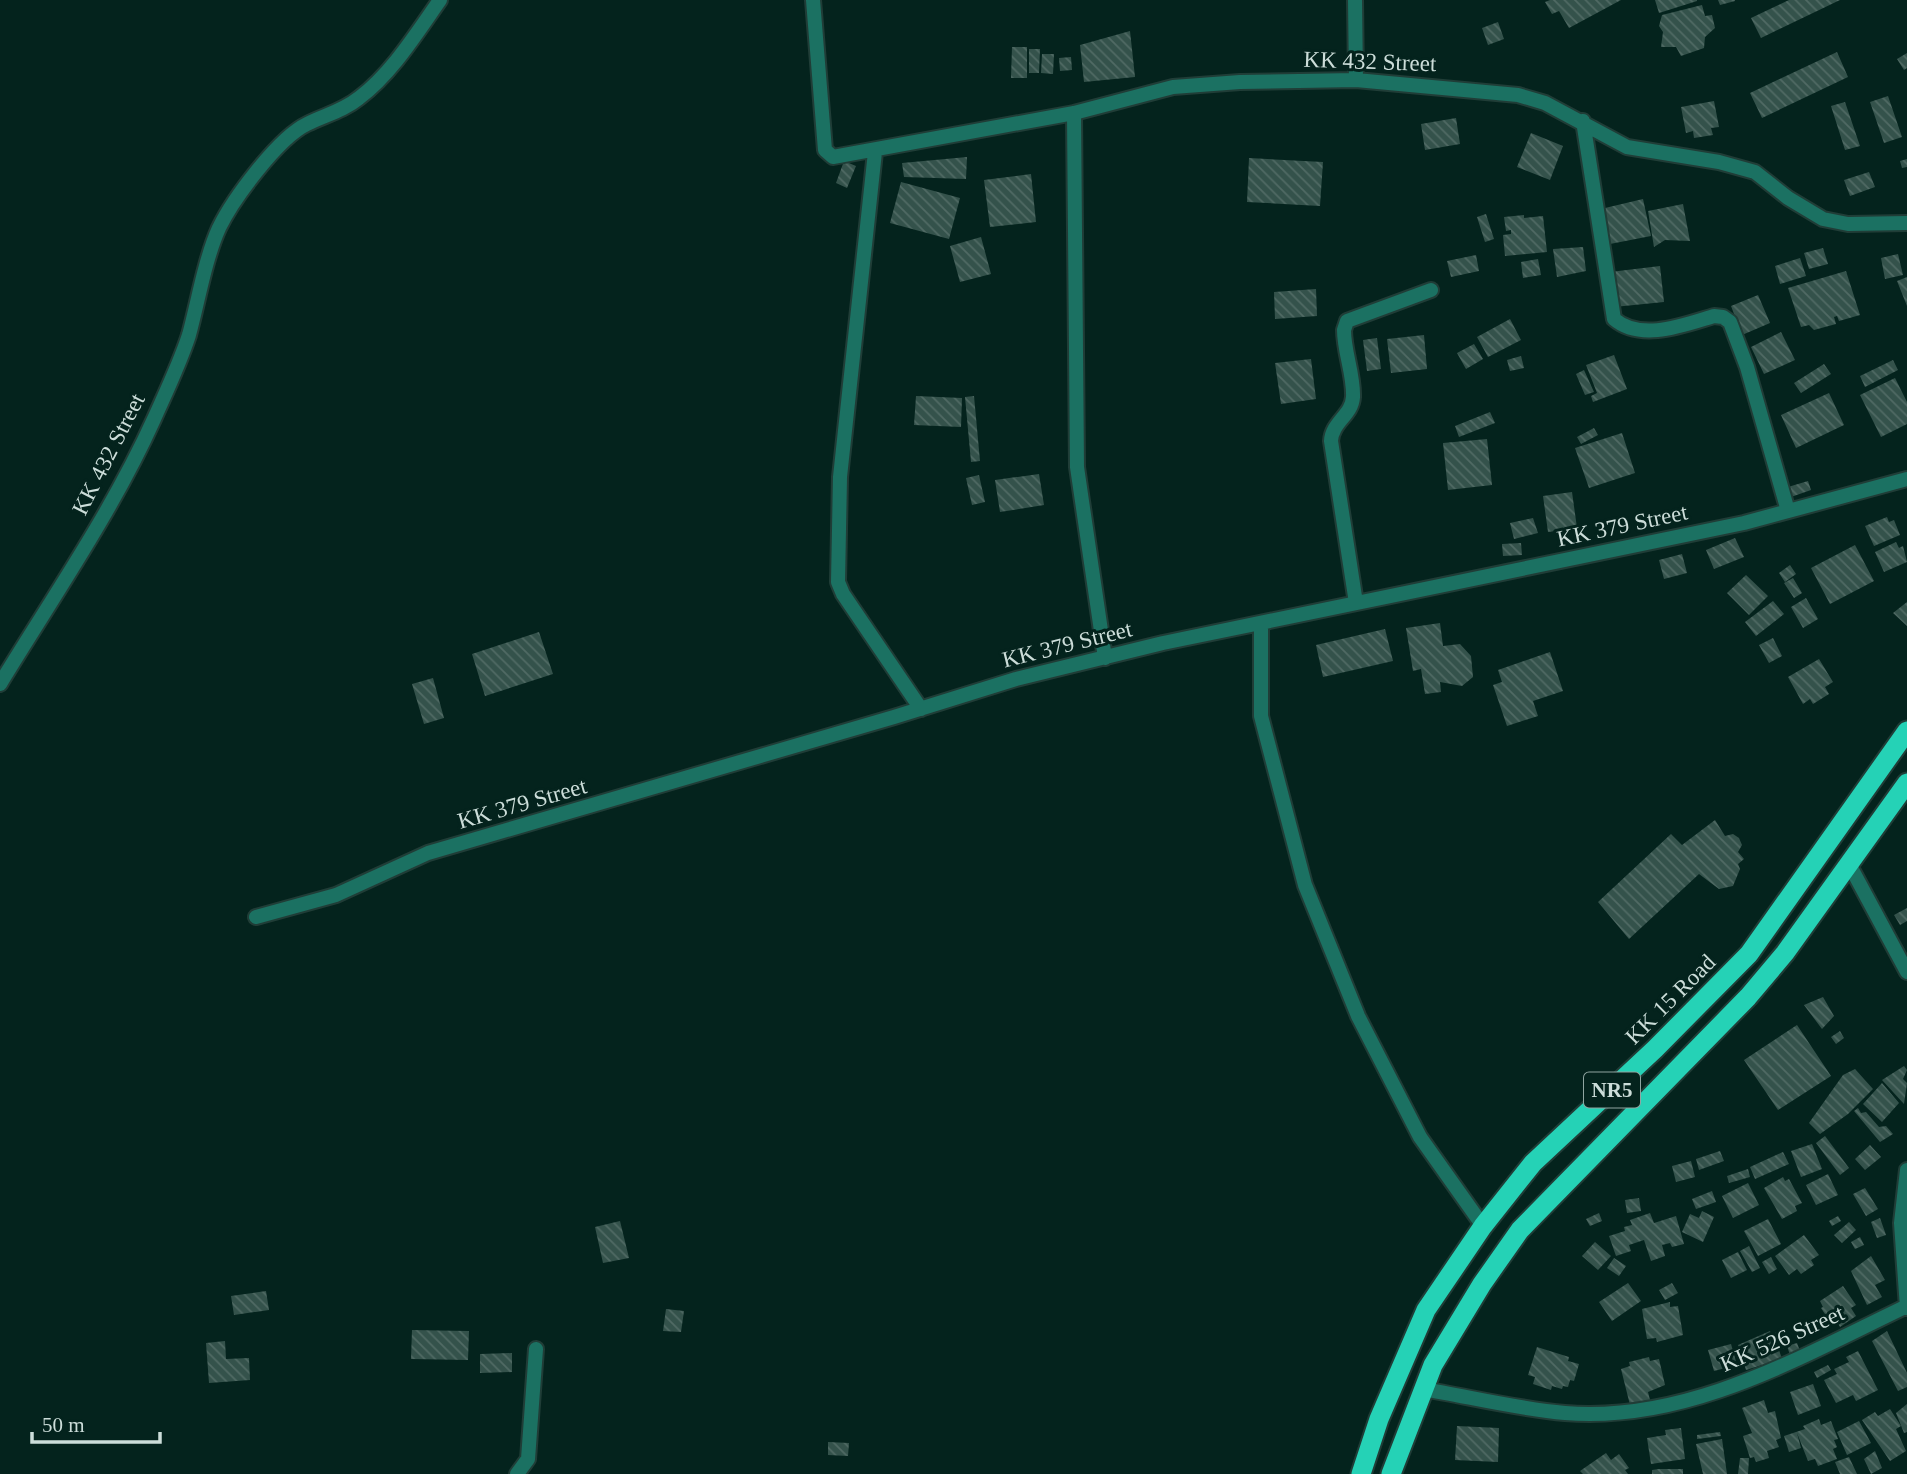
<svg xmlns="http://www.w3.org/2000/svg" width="1907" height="1474" viewBox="0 0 1907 1474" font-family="Georgia,serif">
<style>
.building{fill:url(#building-back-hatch)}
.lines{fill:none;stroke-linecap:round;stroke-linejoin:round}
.minor-casing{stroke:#203d37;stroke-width:18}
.trunk-casing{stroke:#203d37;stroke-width:23}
.minor{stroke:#1b7162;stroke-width:14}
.trunk{stroke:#25d2b6;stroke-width:19}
.labels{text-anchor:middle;stroke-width:6;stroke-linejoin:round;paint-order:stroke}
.shield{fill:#04231d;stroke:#90a5a1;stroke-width:2}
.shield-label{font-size:21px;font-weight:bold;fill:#ccddd9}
.street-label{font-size:23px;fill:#ccddd9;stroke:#04231d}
</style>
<defs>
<pattern id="building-back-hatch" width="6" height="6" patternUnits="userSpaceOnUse" patternTransform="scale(1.75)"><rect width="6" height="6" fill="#34524b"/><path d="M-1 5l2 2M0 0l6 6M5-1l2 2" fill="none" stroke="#506a64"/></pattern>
</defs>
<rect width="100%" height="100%" fill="#04231d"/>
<!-- building -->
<path class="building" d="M1550,0H1621L1569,28L1559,11L1552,14L1545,2Z
M1655,0H1697V1L1659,13Z
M1718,0H1735V1L1720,5Z
M1789,0H1840L1761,38L1751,18Z
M1702,5L1705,16L1712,15L1715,28L1705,37L1704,48L1681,56L1676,47H1661L1663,32L1659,26L1662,15Z
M1498,22L1504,39L1488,45L1482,28Z
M1130,31L1135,77L1084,82L1080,45Z
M1012,47H1027V78H1011Z
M1029,49H1040L1039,73H1029Z
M1837,52L1848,77L1762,118L1750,93Z
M1907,53V68L1904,70L1897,59Z
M1042,54H1054L1053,74L1041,73Z
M1071,57L1072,70L1060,71L1059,58Z
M1888,96L1902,137L1884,143L1870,102Z
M1714,101L1719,127L1711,128L1713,135L1694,138L1693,131L1686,133L1681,107Z
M1845,102L1860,146L1845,150L1831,106Z
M1456,118L1460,144L1425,150L1421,124Z
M1531,133L1563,146L1550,180L1517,167Z
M967,157L966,179L904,177L902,163Z
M1249,158L1323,162L1320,206L1247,202Z
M1907,159V167L1902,168L1900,161Z
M844,161L856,166L847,188L836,183Z
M1869,172L1875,187L1850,196L1844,180Z
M1031,174L1036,222L990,227L984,180Z
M901,182L960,198L949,239L890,223Z
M1643,199L1651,236L1610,244L1597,205L1604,203L1605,208Z
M1683,204L1690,241L1665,240L1654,247L1648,211Z
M1486,214L1494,239L1485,242L1477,217Z
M1524,215V218L1543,216L1547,252L1505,256L1503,235L1511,234V230L1506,231L1504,217Z
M981,237L991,274L960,282L950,246Z
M1583,247L1586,271L1557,277L1553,249Z
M1823,248L1828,264L1809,269L1804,253Z
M1898,254L1903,275L1885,279L1881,258Z
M1476,255L1479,271L1451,277L1447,261Z
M1800,258L1806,276L1780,284L1775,266Z
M1538,259L1541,275L1523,278L1521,262Z
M1660,266L1664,302L1614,307L1610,272Z
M1846,271L1860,315L1839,321L1837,316L1834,317L1836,324L1814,330L1809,325L1801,327L1788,288Z
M1907,277V306L1897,281Z
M1316,289L1317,316L1275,319L1274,292Z
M1758,295L1770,323L1742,335L1731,306Z
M1510,319L1521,340L1488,357L1477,337Z
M1781,332L1795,360L1764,374L1751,347Z
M1424,335L1427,369L1391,373L1387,339Z
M1377,338L1381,369L1367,371L1363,340Z
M1474,344L1483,359L1466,369L1457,353Z
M1614,355L1627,389L1593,402L1591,396L1597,393L1586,365Z
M1521,356L1524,368L1510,371L1507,360Z
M1311,359L1316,399L1281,404L1275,363Z
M1893,360L1898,370L1865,387L1860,376Z
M1824,364L1831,374L1801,393L1794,383Z
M1584,370L1594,392L1585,395L1576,374Z
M1895,378L1907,402V424L1881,437L1860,395Z
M1829,393L1844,425L1796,448L1781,415Z
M916,396L962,398L961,427L914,425Z
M974,396L980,461L971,462L965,397Z
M1490,412L1495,423L1459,437L1455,426Z
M1594,428L1598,435L1581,444L1577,437Z
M1622,433L1635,473L1589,488L1575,448Z
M1487,439L1492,485L1448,490L1443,443Z
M1039,474L1044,505L1000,512L995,480Z
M979,475L985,502L972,505L966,478Z
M1808,481L1811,490L1791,497L1788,487Z
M1572,492L1577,528L1548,532L1543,496Z
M1887,517L1889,522L1894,520L1900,535L1874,546L1865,526Z
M1533,518L1538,533L1514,539L1510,523Z
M1735,538L1744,557L1714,569L1706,550Z
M1896,542L1899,548L1903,546L1907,562L1884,572L1875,552Z
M1521,543L1522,555L1503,556L1502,544Z
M1855,545L1874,581L1830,604L1811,568Z
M1682,554L1687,573L1664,579L1659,560Z
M1790,565L1796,574L1785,582L1779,573Z
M1746,575L1768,596L1749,615L1727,593Z
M1793,578L1802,593L1794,598L1784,583Z
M1806,598L1818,619L1803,628L1791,607Z
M1773,601L1784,614L1756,636L1745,622Z
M1907,602V626L1893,613Z
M1440,623L1443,646L1460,644L1471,656L1473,677L1462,686L1440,682L1441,692L1425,694L1421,669L1413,671L1406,628Z
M1385,629L1393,661L1323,677L1316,645Z
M539,632L553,674L485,696L472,654Z
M1773,638L1782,656L1769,663L1759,645Z
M1550,652L1563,691L1533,701L1538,716L1507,726L1493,685L1502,682L1498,670Z
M1819,659L1833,682L1825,687L1829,694L1813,704L1810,699L1803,704L1788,677Z
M433,678L444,718L424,724L412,684Z
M1715,820L1725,836L1733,834L1739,838L1742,845L1738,852L1744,859L1738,864L1740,869L1733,886L1719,889L1699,874L1629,939L1598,902L1671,834L1682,845Z
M1907,908V921L1900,925L1894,915Z
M1823,997L1834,1016L1822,1029L1804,1005Z
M1797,1025L1831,1076L1778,1110L1744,1060Z
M1840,1031L1844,1038L1836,1044L1831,1037Z
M1904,1066L1907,1070L1903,1079L1907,1083L1904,1104L1882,1080Z
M1855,1069L1873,1089L1848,1114L1820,1134L1809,1123L1843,1075Z
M1882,1083L1899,1103L1882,1122L1863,1104Z
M1858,1108L1861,1113L1866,1112L1879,1127L1886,1126L1893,1134L1880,1142L1854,1111Z
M1825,1136L1849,1168L1840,1175L1816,1143Z
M1812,1144L1822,1169L1801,1177L1791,1151Z
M1870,1145L1881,1157L1865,1170L1855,1159Z
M1720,1151L1724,1161L1699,1170L1696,1159Z
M1783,1152L1789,1164L1755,1179L1750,1167Z
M1691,1161L1695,1177L1676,1182L1672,1166Z
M1748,1169L1750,1177L1729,1183L1727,1176Z
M1828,1174L1838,1195L1816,1205L1806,1185Z
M1783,1177L1785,1181L1789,1179L1802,1203L1795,1206L1797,1211L1782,1219L1764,1188Z
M1748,1183L1759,1205L1733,1218L1722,1196Z
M1865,1188L1878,1209L1866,1216L1853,1194Z
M1712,1191L1716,1202L1696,1209L1692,1199Z
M1639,1198L1641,1211L1627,1213L1625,1200Z
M1702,1211L1714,1217L1703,1242L1682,1232L1690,1214L1699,1218Z
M1599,1213L1602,1221L1590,1226L1586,1219Z
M1650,1213L1654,1223L1676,1216L1684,1244L1672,1247L1670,1243L1662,1245L1665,1256L1651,1261L1644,1240L1629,1245L1631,1251L1616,1256L1609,1236L1625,1231L1624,1227L1632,1225L1630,1220Z
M1838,1216L1841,1221L1832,1226L1829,1221Z
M1880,1218L1886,1235L1877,1238L1871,1222Z
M1768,1219L1781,1244L1758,1256L1744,1231Z
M620,1221L629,1258L603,1263L595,1227Z
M1849,1222L1856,1230L1842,1243L1834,1235Z
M1804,1235L1819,1255L1811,1260L1814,1265L1801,1274L1797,1269L1789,1275L1775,1256Z
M1860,1237L1864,1245L1855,1249L1851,1242Z
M1595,1242L1611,1256L1598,1270L1582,1256Z
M1749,1246L1760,1268L1752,1272L1740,1251Z
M1738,1252L1747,1270L1731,1278L1722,1260Z
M1871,1256L1885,1280L1875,1285L1882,1297L1867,1305L1851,1271Z
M1771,1257L1777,1269L1769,1274L1762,1262Z
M1614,1258L1626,1266L1619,1276L1607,1268Z
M1628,1283L1641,1301L1612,1321L1599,1302Z
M1672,1283L1678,1293L1665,1300L1659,1290Z
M1843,1286L1856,1305L1851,1308L1856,1316L1840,1327L1837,1322L1832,1325L1821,1308L1823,1307L1820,1301Z
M266,1291L269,1310L234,1315L231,1296Z
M1670,1302V1307L1678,1306L1683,1335L1657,1342L1656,1338L1647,1339L1642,1309Z
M666,1309L684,1311L681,1332L663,1331Z
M412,1330L469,1331L468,1360L411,1359Z
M1770,1331L1771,1334L1778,1332L1784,1348L1779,1350L1782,1359L1746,1370L1738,1345Z
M1887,1331L1907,1373V1387L1898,1391L1872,1341Z
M225,1341L226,1359L249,1358L250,1380L209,1383L206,1343Z
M1797,1343L1800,1351L1790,1355L1787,1346Z
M1731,1344L1737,1365L1714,1371L1708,1350Z
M1537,1347L1569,1357L1568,1361L1579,1364L1574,1381L1570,1380L1568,1387L1563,1386L1562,1389L1552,1386L1551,1390L1533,1384L1535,1377L1528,1375Z
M1858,1351L1878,1390L1856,1401L1853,1395L1836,1403L1824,1380L1837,1374L1834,1369L1849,1362L1846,1357Z
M512,1353V1372L480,1373V1354Z
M1649,1357L1650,1361L1659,1359L1665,1385L1648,1392L1650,1400L1630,1405L1621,1369L1630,1366L1629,1362Z
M1828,1365L1831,1370L1817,1378L1814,1372Z
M1813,1384L1821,1406L1798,1415L1790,1392Z
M1764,1400L1768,1413L1775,1411L1781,1438L1776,1440L1779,1447L1767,1451L1769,1458L1756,1462L1754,1457L1750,1458L1743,1436L1752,1433L1742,1408Z
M1907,1404V1432L1904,1433L1896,1413Z
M1890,1409L1901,1426L1896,1429L1906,1451L1890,1461L1862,1420L1875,1412L1878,1416Z
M1819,1419L1821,1425L1831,1421L1838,1439L1834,1440L1837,1447L1833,1449L1837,1459L1818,1466L1815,1459L1808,1461L1797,1433L1801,1448L1789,1452L1784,1436L1805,1429L1803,1426Z
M1859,1421L1871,1443L1847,1455L1837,1432Z
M1457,1426L1499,1428L1498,1462L1455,1460Z
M1681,1428L1685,1459L1651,1464L1647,1438L1666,1435L1665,1430Z
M1720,1432L1721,1436L1697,1439V1435Z
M1722,1439L1727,1474H1703L1696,1444Z
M828,1442L849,1443L848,1456L828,1455Z
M1875,1451L1882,1468L1871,1474L1864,1459Z
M1606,1453L1611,1460L1619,1454L1629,1468L1625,1470L1628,1474H1583L1580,1471Z
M1849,1457L1857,1474H1840L1835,1462Z
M1740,1458H1749L1748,1474H1738Z
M1683,1469V1474H1652V1470L1659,1469Z"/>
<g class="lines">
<!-- minor casing -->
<g class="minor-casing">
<path id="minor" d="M813,0L825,150L833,157L1074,113L1173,87L1240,82L1356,80L1518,95L1545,103L1627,147L1719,162L1755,172L1788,198L1823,219L1848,224L1907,223
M1355,0L1356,80
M1074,113L1077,467L1105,658
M1583,121L1614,319C1641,342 1684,325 1714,316L1723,317L1730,322L1747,367L1788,511
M875,152L840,477L838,582L843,594L921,709
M1356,603L1331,441C1332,422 1352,415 1353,397C1354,375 1344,352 1344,330L1347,321L1431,290
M1261,624V716L1305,885L1358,1016L1420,1137L1483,1226
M0,684C53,597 112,512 154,419C166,392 180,363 189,335C198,302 205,259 219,228C233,199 278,138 307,124C325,115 343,111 359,98C392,73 416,34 440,0
M1849,864L1907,972
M256,917L336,895L428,853L894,717L1016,679L1163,643L1744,523L1907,479
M1907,1170L1901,1223L1907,1308
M1423,1389C1470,1397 1518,1409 1565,1413C1688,1423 1800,1357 1907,1306
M517,1474L528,1459L536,1349"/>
</g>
<!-- trunk casing -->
<g class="trunk-casing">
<path id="trunk" d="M1361,1474L1379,1419L1426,1310L1483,1226L1533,1163L1655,1049L1749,954L1907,731
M1391,1474L1433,1365L1482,1284L1520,1230L1748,997L1785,953L1907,783"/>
</g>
<!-- minor -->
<use href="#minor" class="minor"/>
<!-- trunk -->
<use href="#trunk" class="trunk"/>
</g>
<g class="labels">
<!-- shield labels -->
<rect class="shield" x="1584" y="1072.5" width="56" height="35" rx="5"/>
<g class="shield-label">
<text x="1612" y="1097">NR5</text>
</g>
<!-- street labels -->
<g class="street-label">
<text transform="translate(1370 61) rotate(2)" y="8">KK 432 Street</text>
<text transform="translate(108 454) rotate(-63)" y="8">KK 432 Street</text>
<text transform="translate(1622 525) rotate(-12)" y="8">KK 379 Street</text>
<text transform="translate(1067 644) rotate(-14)" y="8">KK 379 Street</text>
<text transform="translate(522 803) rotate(-16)" y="8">KK 379 Street</text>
<text transform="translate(1670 999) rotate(-45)" y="8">KK 15 Road</text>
<text transform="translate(1782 1338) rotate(-24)" y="8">KK 526 Street</text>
</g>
</g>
<!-- scale -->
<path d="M32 1432v10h128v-10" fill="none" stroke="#ccddd9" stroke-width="3.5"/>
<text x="42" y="1432" font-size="21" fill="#ccddd9" stroke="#04231d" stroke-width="5" paint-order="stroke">50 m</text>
</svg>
